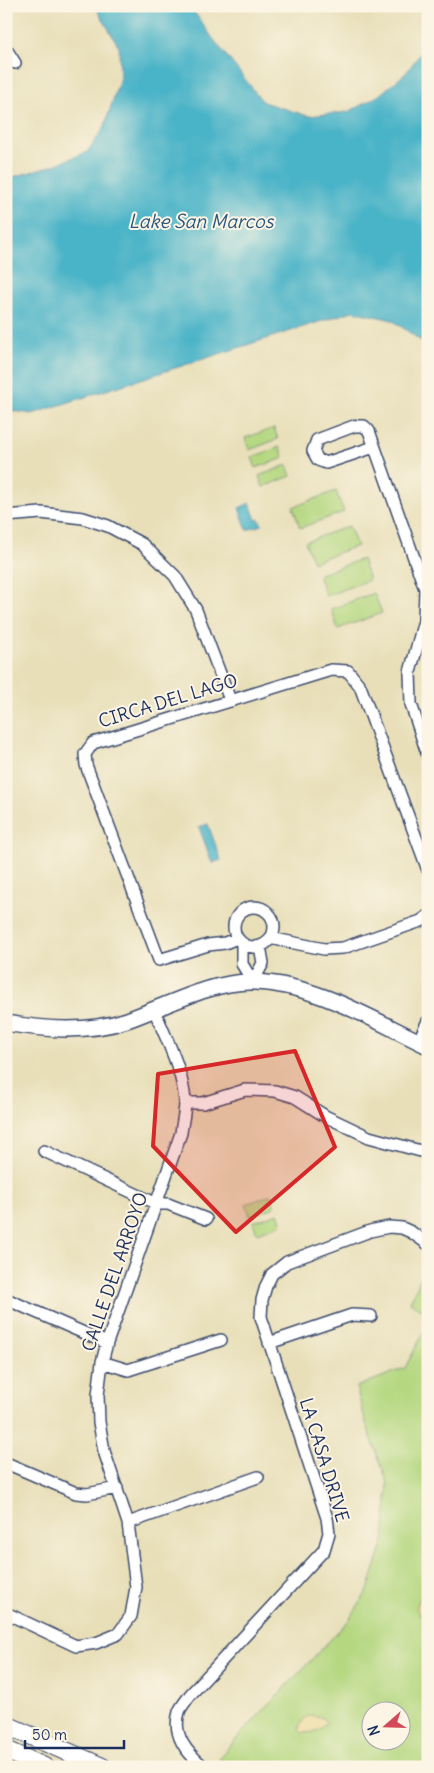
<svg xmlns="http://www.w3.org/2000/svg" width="434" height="1773" viewBox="0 0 434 1773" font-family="Delius,sans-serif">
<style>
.green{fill:#b4d77f;stroke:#68836e;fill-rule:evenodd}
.sand{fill:#eeda9e;stroke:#84847e}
.water{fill:#49b3c7;stroke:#327192}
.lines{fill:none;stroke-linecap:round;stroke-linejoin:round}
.street-casing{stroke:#3a496c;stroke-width:14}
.secondary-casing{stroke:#3a496c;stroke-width:18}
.primary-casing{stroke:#3a496c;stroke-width:20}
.street{stroke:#fff;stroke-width:11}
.secondary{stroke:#fff;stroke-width:15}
.primary{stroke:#fff;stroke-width:18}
.marked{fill:#d62828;fill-opacity:0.2;stroke:#d62828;stroke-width:4;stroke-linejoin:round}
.labels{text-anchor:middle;stroke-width:4;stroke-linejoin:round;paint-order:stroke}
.street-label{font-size:18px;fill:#1b2f5e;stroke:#fcf5e5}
.water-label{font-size:19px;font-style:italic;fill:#29577e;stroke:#fcf5e5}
</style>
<rect width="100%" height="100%" fill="#fcf5e5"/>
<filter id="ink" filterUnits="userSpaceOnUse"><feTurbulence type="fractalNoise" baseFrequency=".02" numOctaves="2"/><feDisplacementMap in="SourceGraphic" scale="10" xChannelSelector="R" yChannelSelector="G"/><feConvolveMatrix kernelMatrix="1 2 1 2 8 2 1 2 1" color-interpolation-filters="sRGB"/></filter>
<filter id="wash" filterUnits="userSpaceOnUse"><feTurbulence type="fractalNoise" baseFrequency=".0096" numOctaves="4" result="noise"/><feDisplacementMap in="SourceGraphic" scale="20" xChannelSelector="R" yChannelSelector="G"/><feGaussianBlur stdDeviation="1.12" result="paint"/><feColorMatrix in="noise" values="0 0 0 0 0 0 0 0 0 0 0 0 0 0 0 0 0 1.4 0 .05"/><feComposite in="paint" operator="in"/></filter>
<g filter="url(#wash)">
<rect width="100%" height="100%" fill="#e8dfb9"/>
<!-- green -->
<path class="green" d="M274,428L278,439L249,450L245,438Z
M280,447L284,458L256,468L252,457Z
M287,465L291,476L263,487L259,476Z
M336,491L344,512L300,528L293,507Z
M349,526L357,546L313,562L305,542Z
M362,559L369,580L326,596L318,575Z
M374,593L382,613L338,629L331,609Z
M271,1195L275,1207L250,1216L246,1204Z
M278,1213L282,1224L257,1233L253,1222Z
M428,1262V1314L410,1302Z
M428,1324V1767H218L221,1755L349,1620L368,1590L384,1541L388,1484L367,1426L356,1387L405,1368ZM372,1710H402V1740H372Z"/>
<!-- sand -->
<path class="sand" d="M428,1583V1610L424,1613L420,1614C411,1604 421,1599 425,1591C427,1589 427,1586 428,1583Z
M309,1716C315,1715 322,1716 326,1722C322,1731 312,1733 302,1733L299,1730C299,1724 304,1719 309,1716Z"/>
<!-- water -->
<path class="water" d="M95,6H190L214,40L263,102L308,116L348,112L378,96L406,73L428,43V346L392,320L353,311L32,414L6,410V179L51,166L87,152L104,128L120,78L119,47Z
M250,503L256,520L259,519L262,525L247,530L239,508Z
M208,824L221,860L212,863L199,827Z"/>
</g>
<g filter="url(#ink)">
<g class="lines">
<!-- street casing -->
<g class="street-casing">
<path id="street" d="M6,49L15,63
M374,447L326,463L318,460L313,451L317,440L354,426H364L369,431L425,589L424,621L410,672L411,704L428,756
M6,516L41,513L83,518L108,526L142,544L175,576L196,610L230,700
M234 927a20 20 0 1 1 40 0a20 20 0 1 1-40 0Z
M237,938L225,943L208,945L159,960L86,765L85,754L93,743L331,670L348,671L360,686L428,870
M270,938L324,949L343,948L421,921L428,916
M242,943V964L253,982L263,963L260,946
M418,1042L428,1021
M185,1103H203L245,1090L275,1091L295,1097L325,1116L369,1137L428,1153
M44,1151L157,1204H168L206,1219
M6,1299L107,1343
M269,1343L352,1315L371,1316
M102,1362L128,1370L221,1340
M6,1463L76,1493L87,1494L117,1488
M128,1523L258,1477
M6,1613L76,1646L96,1643L118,1634L131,1616L136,1587L128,1523L104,1451L99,1422L98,1395L102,1362L107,1343L181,1133C182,1124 185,1112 185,1102C183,1070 166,1039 154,1009
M204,1767C187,1753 172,1736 179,1712C181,1706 187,1700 190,1695L324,1550L329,1533L327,1518L261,1317L262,1300L266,1286L272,1274L287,1262L370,1231L389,1227L402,1228L411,1232L428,1244"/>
</g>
<!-- secondary casing -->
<g class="secondary-casing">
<path id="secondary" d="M6,1023C45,1030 89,1033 127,1020C164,1007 214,980 254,982C316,984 373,1020 428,1046"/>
</g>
<!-- primary casing -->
<g class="primary-casing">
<path id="primary" d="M6,1725L102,1767
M6,1750L44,1767"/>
</g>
<!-- street -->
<use href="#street" class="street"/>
<!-- secondary -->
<use href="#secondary" class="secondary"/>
<!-- primary -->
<use href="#primary" class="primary"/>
</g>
</g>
<!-- marked area -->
<path class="marked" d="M295,1051L335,1147L236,1232L153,1146L158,1074Z"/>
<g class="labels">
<!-- street labels -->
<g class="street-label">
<text transform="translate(168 701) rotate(-17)" y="6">CIRCA DEL LAGO</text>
<text transform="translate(115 1272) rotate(-71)" y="6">CALLE DEL ARROYO</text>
<text transform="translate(324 1460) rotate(73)" y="6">LA CASA DRIVE</text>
</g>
<!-- water labels -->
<g class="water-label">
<text x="201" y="228">Lake San Marcos</text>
</g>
</g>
<!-- margin -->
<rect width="434" height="1773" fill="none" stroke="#fcf5e5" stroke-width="25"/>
<!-- north arrow -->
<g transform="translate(386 1726) rotate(250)"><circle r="24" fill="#fcf5e5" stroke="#a2a6af"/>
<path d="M0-4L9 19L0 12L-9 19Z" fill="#d1495b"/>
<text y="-8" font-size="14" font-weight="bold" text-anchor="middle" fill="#1b2f5e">N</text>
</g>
<!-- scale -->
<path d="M25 1740v8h99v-8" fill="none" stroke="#1b2f5e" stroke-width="2.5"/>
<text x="32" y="1740" font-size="15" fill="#1b2f5e" stroke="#fcf5e5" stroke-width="4" paint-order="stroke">50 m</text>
</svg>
